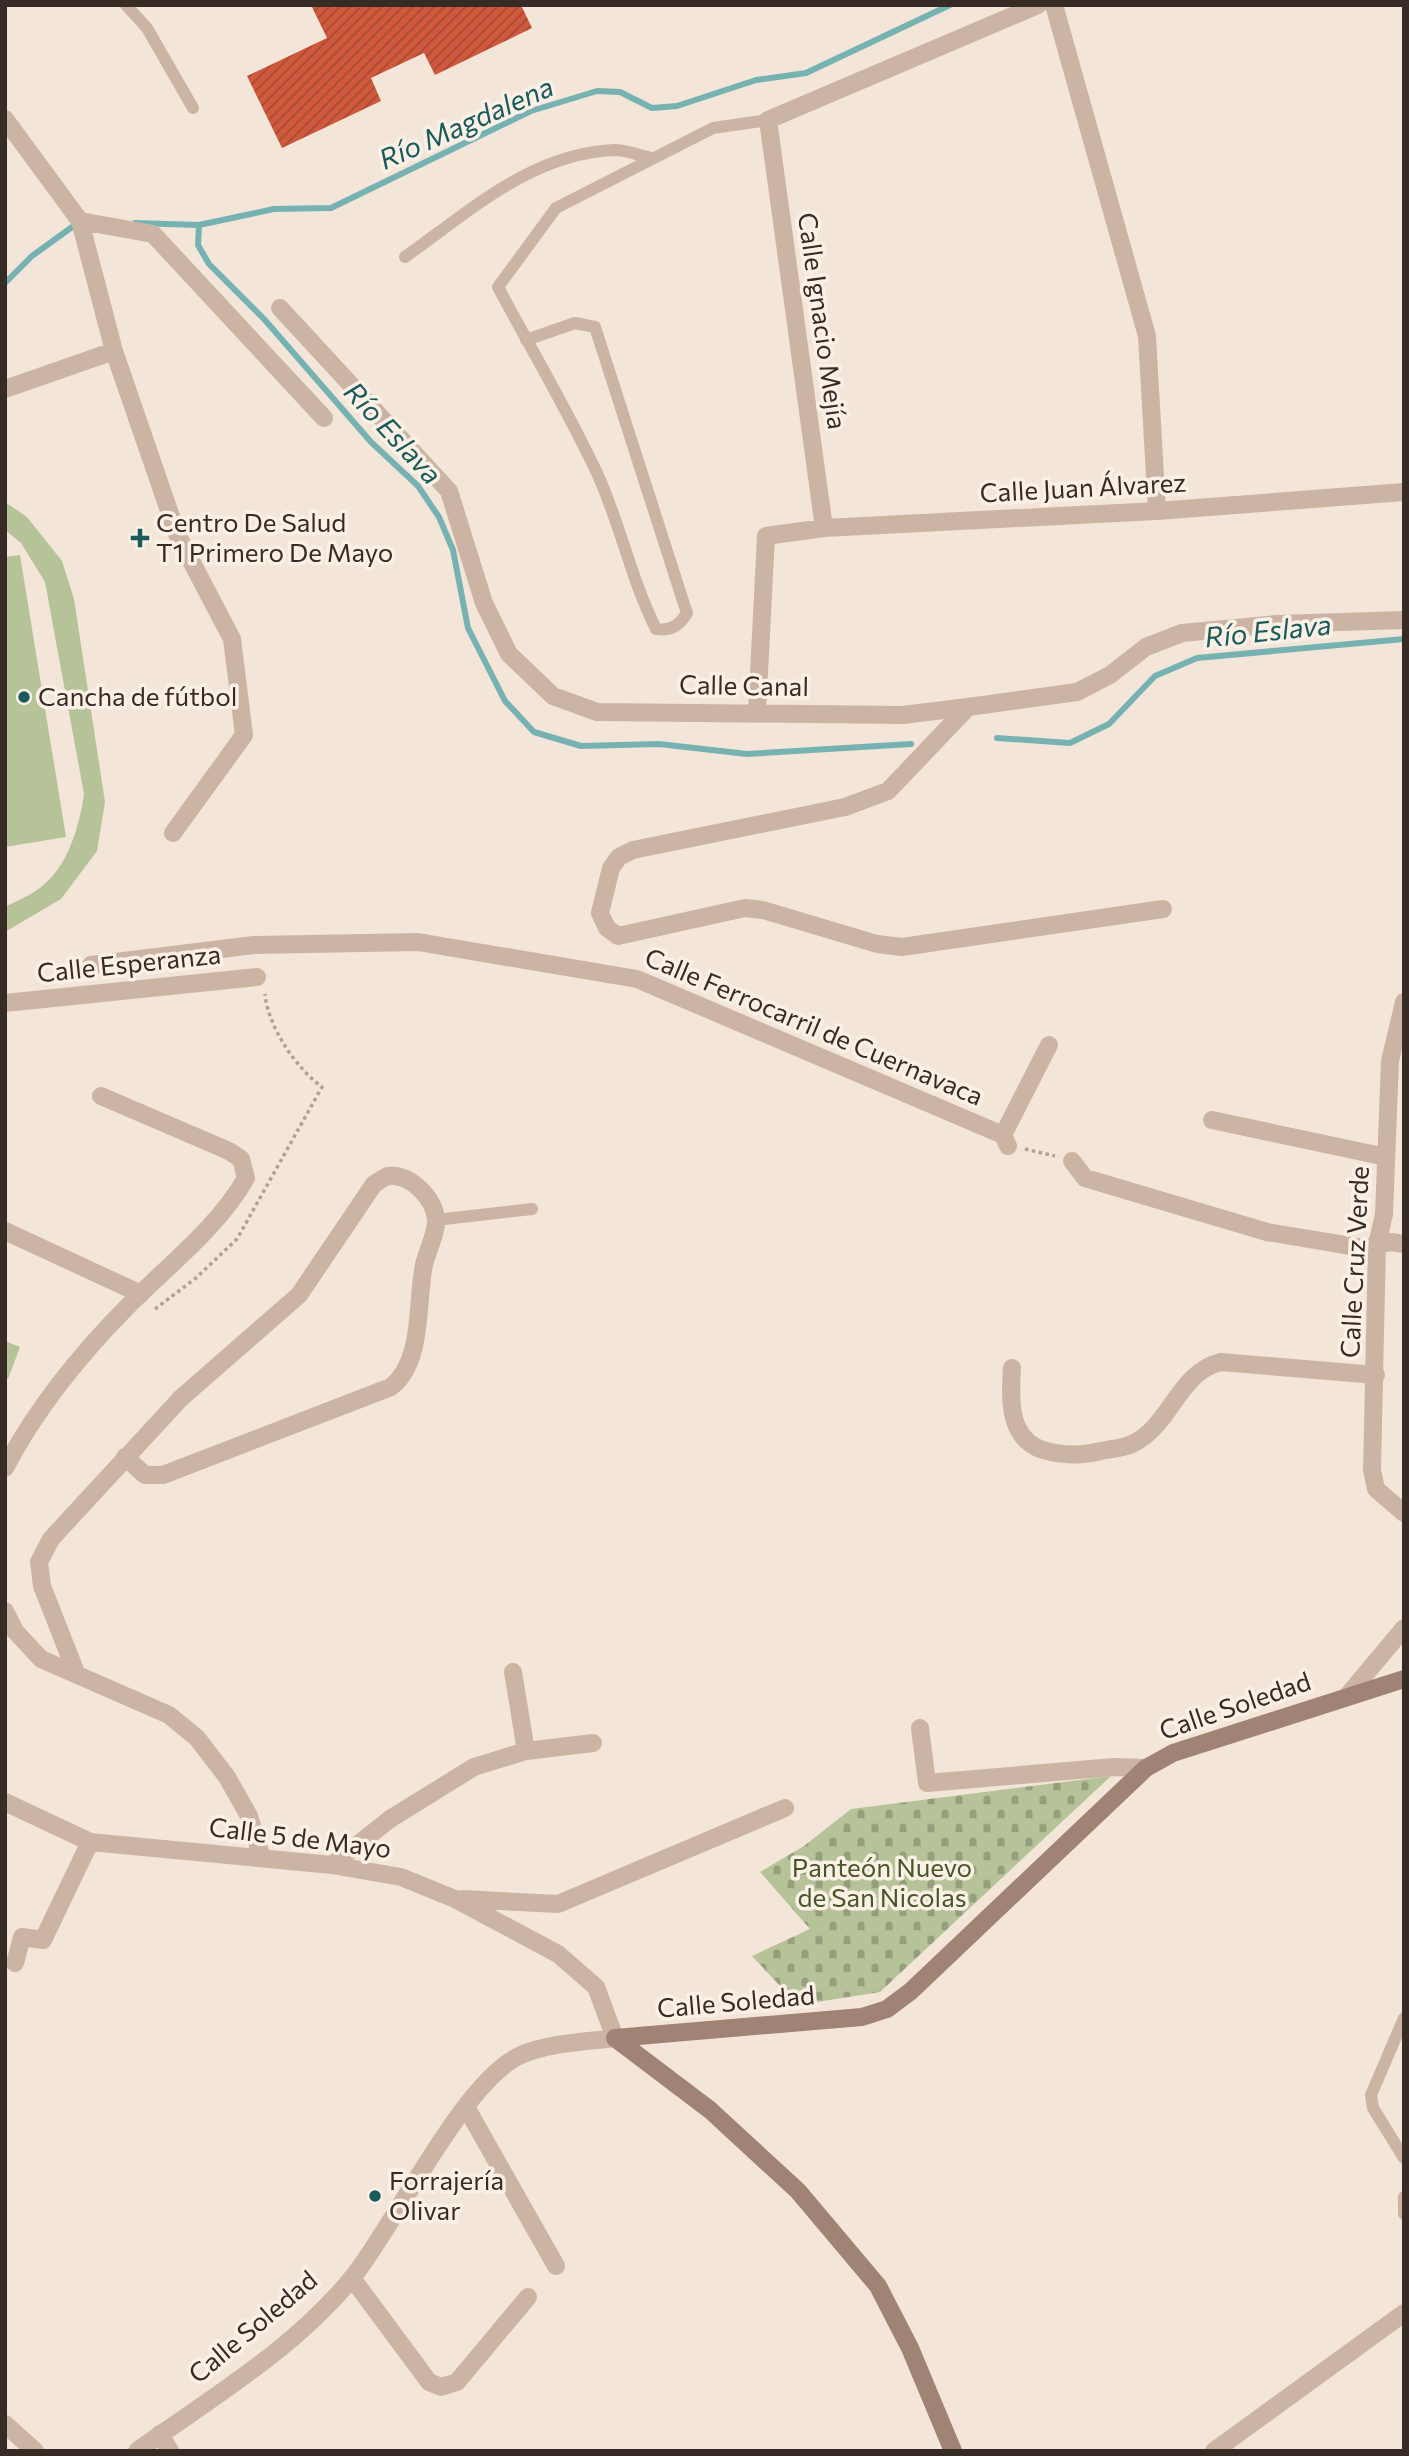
<svg xmlns="http://www.w3.org/2000/svg" width="1409" height="2456" viewBox="0 0 1409 2456" font-family="Commissioner,sans-serif">
<style>
.grass{fill:#b6c398}
.cemetery{fill:url(#cemetery-stones)}
.lines{fill:none;stroke-linecap:round;stroke-linejoin:round}
.stream{stroke:#76b2b2;stroke-width:6}
.building{fill:url(#building-hatch)}
.path{stroke:#b89e8e;stroke-width:3.5;stroke-dasharray:3.5 3.5;stroke-linecap:butt}
.lane{stroke:#ccb4a4;stroke-width:12}
.street{stroke:#ccb4a4;stroke-width:18}
.secondary{stroke:#a08375;stroke-width:18}
.poi-dot{fill:#195a5b;stroke:#faf0e5;stroke-width:2.5}
.labels{text-anchor:middle;stroke-width:7;stroke-linejoin:round;paint-order:stroke}
.street-label{font-size:26px;fill:#372b26;stroke:#faf0e5}
.poi-label{font-size:26px;fill:#372b26;stroke:#faf0e5;text-anchor:start}
.park-label{font-size:26px;fill:#485728;stroke:#faf0e5}
.water-label{font-size:28px;font-style:italic;fill:#195a5b;stroke:#faf0e5}
</style>
<defs>
<pattern id="cemetery-stones" width="16" height="16" patternUnits="userSpaceOnUse" patternTransform="scale(1.75)"><rect width="16" height="16" fill="#b6c398"/><path d="M2 7V4a2 2 0 0 1 4 0v3zM10 15v-3a2 2 0 0 1 4 0v3z" fill="#959f7c"/></pattern>
<pattern id="building-hatch" width="6" height="6" patternUnits="userSpaceOnUse" patternTransform="scale(1.75)"><rect width="6" height="6" fill="#ce593c"/><path d="M-1 1l2-2M0 6l6-6M5 7l2-2" fill="none" stroke="#a84a32"/></pattern>
</defs>
<rect width="100%" height="100%" fill="#f3e6d9"/>
<!-- grass -->
<path class="grass" d="M5,502L27,517L62,561L74,599L105,802L97,851L61,899L5,932V907C16,901 29,896 40,888C68,867 79,827 84,794L45,582L21,543L5,530Z
M20,555L66,837L5,847V557Z
M5,1341L20,1347L8,1379L5,1378Z"/>
<!-- cemetery -->
<path class="cemetery" d="M1111,1776L880,1992L798,2005L752,1956L810,1929L760,1872L804,1846L851,1809Z"/>
<g class="lines">
<!-- stream -->
<path class="stream" d="M135,223L199,225L274,209L331,208L531,111L597,91L620,92L652,108L677,106L756,80L806,73L950,5
M199,225L198,245L209,264L264,319L371,442L418,486L439,517L453,550L468,628L505,701L534,732L581,746L659,744L747,754L911,744
M5,283L32,256L79,222
M997,738L1070,743L1109,724L1155,676L1197,658L1404,639"/>
</g>
<!-- building -->
<path class="building" d="M311,5H521L532,28L435,75L424,53L371,78L381,101L282,148L247,76L327,38Z"/>
<g class="lines">
<!-- path -->
<path class="path" d="M1025,1149L1055,1156
M155,1309L196,1278L237,1239L322,1087C296,1068 268,1027 265,994"/>
<!-- lane -->
<path class="lane" d="M126,5L147,28L193,108
M405,257C470,211 532,153 615,150C627,150 640,156 652,158
M526,340L575,323L595,327L683,601L687,613C679,626 671,631 656,629C631,579 620,523 597,473C567,409 531,349 498,287L556,208L713,128L768,120
M436,1220L532,1209
M1404,2018L1371,2095L1373,2108L1404,2158
M1404,2197V2214"/>
<!-- street -->
<path class="street" d="M1054,5L1147,336L1157,511
M5,119L80,221L114,351L177,534L232,639L244,735L173,833
M80,221L153,234L324,418
M280,308L449,491L484,603L509,654L553,696L597,712L903,715L968,707L1077,692L1110,675L1146,647L1182,633L1277,624L1404,620
M5,389L114,351
M824,528L768,120L1038,5
M968,707L888,791L845,807L633,850L619,857L611,868L600,913L607,928L618,936L745,908L763,910L877,944L902,947L1163,909
M757,712L766,536L824,528L1157,511L1404,492
M91,965L254,945L418,942L637,979L1003,1135L1008,1146
M1404,1002L1390,1061L1384,1214L1377,1245L1372,1470L1376,1489L1404,1513
M5,1003L257,977
M1212,1120L1386,1157
M1003,1135L1049,1045
M1072,1161L1085,1178L1267,1232L1363,1248L1391,1242L1404,1244
M5,1231L141,1294
M1012,1368C1010,1400 1008,1438 1043,1450C1063,1456 1081,1456 1101,1451C1111,1449 1123,1448 1132,1444C1171,1426 1178,1372 1221,1362L1376,1375
M5,1468C37,1407 83,1351 131,1303C170,1264 219,1226 246,1178L241,1159L229,1151L101,1096
M5,1611L15,1631L41,1659L169,1715L197,1738L227,1777L249,1816L262,1858
M77,1675L42,1586L39,1562L51,1539L181,1398L299,1295L374,1184C378,1182 384,1177 388,1176C410,1173 434,1198 436,1219C437,1233 427,1251 424,1265C416,1303 424,1361 391,1387L163,1475H145L125,1457
M1348,1695L1404,1628
M920,1728L927,1783L1114,1767L1146,1768
M526,1751L593,1743
M5,1802L90,1842L332,1865L401,1877L455,1899L558,1954L596,1987L615,2038C584,2042 549,2043 521,2055C463,2081 395,2225 352,2278C294,2349 210,2399 137,2451
M332,1865L390,1819L474,1767L526,1751L513,1672
M462,1899L558,1904L785,1808
M15,1963L22,1937L43,1940L90,1842
M466,2107L556,2266
M352,2278L429,2382L441,2387L457,2382L528,2297
M5,2424L35,2451
M160,2434L170,2451
M1214,2451L1404,2313"/>
<!-- secondary -->
<path class="secondary" d="M615,2038L862,2017L887,2009L911,1991L1146,1768L1173,1753L1404,1679
M615,2038L710,2110L798,2191L878,2286L910,2348L953,2451"/>
</g>
<!-- markers -->
<g class="poi-dot">
<path d="M136.5 527.5h7v7h7v7h-7v7h-7v-7h-7v-7h7z"/>
<circle cx="24" cy="697" r="7"/>
<circle cx="375" cy="2196" r="7"/>
</g>
<g class="labels">
<!-- street labels -->
<g class="street-label">
<text transform="translate(822 321) rotate(82)" y="9">Calle Ignacio Mejía</text>
<text transform="translate(1083 488) rotate(-3)" y="9">Calle Juan Álvarez</text>
<text transform="translate(744 686) rotate(1)" y="9">Calle Canal</text>
<text transform="translate(129 964) rotate(-6)" y="9">Calle Esperanza</text>
<text transform="translate(814 1027) rotate(23)" y="9">Calle Ferrocarril de Cuernavaca</text>
<text transform="translate(1355 1262) rotate(-87)" y="9">Calle Cruz Verde</text>
<text transform="translate(1235 1706) rotate(-19)" y="9">Calle Soledad</text>
<text transform="translate(300 1838) rotate(7)" y="9">Calle 5 de Mayo</text>
<text transform="translate(736 2002) rotate(-5)" y="9">Calle Soledad</text>
<text transform="translate(253 2327) rotate(-40)" y="9">Calle Soledad</text>
</g>
<!-- poi labels -->
<g class="poi-label">
<text x="156" y="532">Centro De Salud<tspan x="156" dy="30">T1 Primero De Mayo</tspan></text>
<text x="38" y="706">Cancha de fútbol</text>
<text x="389" y="2190">Forrajería<tspan x="389" dy="30">Olivar</tspan></text>
</g>
<!-- park labels -->
<g class="park-label">
<text x="882" y="1877">Panteón Nuevo<tspan x="882" dy="30">de San Nicolas</tspan></text>
</g>
<!-- water labels -->
<g class="water-label">
<text transform="translate(466 123) rotate(-24)" y="10">Río Magdalena</text>
<text transform="translate(393 433) rotate(47)" y="10">Río Eslava</text>
<text transform="translate(1268 631) rotate(-6)" y="10">Río Eslava</text>
</g>
</g>
<!-- border -->
<rect width="1409" height="2456" fill="none" stroke="#372b26" stroke-width="14"/>
</svg>
